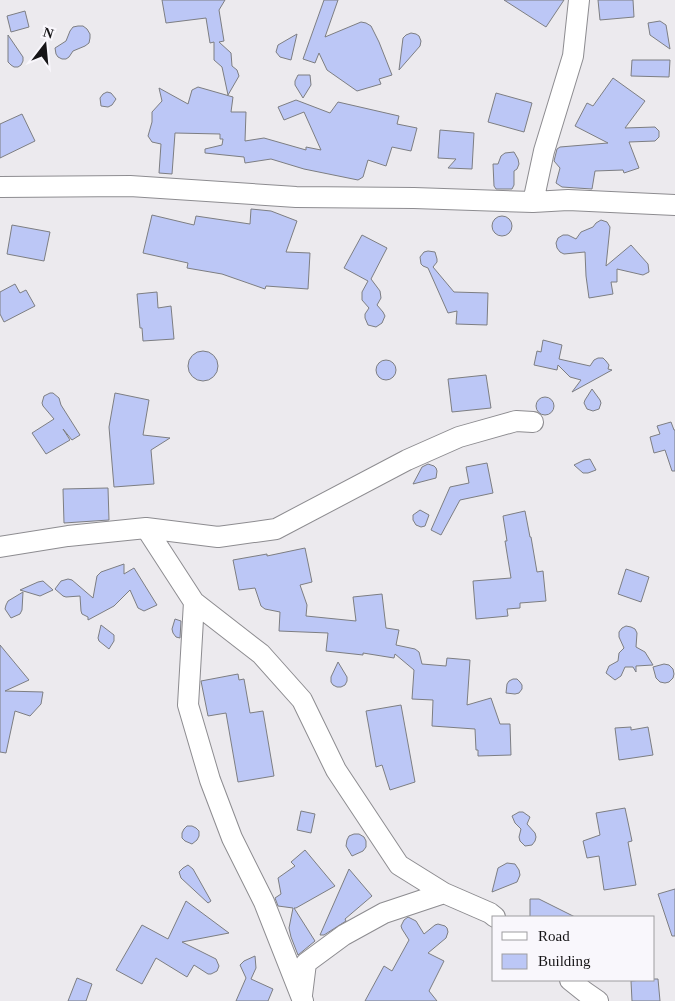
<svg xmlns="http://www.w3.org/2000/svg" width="675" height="1001" viewBox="0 0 675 1001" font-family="'Times New Roman',serif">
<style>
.building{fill:#bcc7f6;stroke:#7d7e82}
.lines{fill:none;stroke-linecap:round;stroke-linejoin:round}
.minor-casing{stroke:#8d8c90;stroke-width:22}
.minor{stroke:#fff;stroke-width:20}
</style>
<rect width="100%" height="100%" fill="#eceaee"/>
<!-- building -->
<path class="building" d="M162,0H225L219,10L224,41L219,42L231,53L232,66L237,70L239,76L228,95L222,67L214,60V42L210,43L206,18L166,23Z
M324,0H338L325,37L361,22L366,23L371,26L379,42L392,75L379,79L381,84L357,91L327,70L319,53L315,63L303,59Z
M504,0H564L546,27Z
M598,0H633L634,17L600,20Z
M25,11L29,27L11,32L7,16Z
M660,21L666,25L670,49L650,35L648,23Z
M78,26H83L87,29L90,34V38L89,43L85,46L73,51L69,57L66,59H62L58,57L56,54L55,48L66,41L70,31L73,27Z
M411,33L416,34L419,36L421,41L420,46L399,70L403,38L406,35Z
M297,34L291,60L280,57L276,52L278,45Z
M8,35L23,57V61L21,65L18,67H14L11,65L8,62Z
M632,60H670L669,77L631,76Z
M298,75H310L311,85L303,98L295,85V81Z
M613,78L645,101L625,128L655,127L659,131V137L655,141L629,142L639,168L624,173L623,170L595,171L592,189L562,187L556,183L560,168L554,161L557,149L560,147L608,143L575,126L587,103L593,106Z
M198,87L233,97L231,112H246L245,141L264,138L306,150V147L321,150L304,112L284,120L278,107L296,100L330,113L338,102L399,116L397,124L417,128L411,151L392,147L386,166L368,160L363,177L358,180L304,169L271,159L245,163L244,157L205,153V149L222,145L223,139H220V134L175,133L172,174L159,173L161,144L152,142L148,136L152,122V112L162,101L159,88L188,104L192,90Z
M107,92L111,93L116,99L112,105L108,107L101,106L100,98L103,94Z
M496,93L532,103L524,132L488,122Z
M22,114L35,141L0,158V124Z
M440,130L474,133L472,169L448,168L456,159L438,158Z
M514,152L518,159L519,164L517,169L514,171V185L512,189H496L494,186L493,164H498L501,156L505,153Z
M251,209L271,211L297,221L286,252L310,253L308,289L266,286L265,289L222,274L187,268L188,263L143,253L152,215L194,225L196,216L250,224Z
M492 226a10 10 0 1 1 20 0a10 10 0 1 1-20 0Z
M601,220L607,222L610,227L606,266L631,245L648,264L649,272L643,275L617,269V282H611L613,294L589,298L586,276L585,252L564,254L560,252L557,248L556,243L558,238L563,235H568L576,239L581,232L593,227L596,223Z
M12,225L50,232L44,261L7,254Z
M362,235L387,248L371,279L380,291L381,298L377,305L383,312L385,316L382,323L376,327L368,325L365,318V314L369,308L362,300V292L368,281L344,268Z
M428,251L435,252L437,259V262L433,267L454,292L488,293L487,325L456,324L457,311L448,313L428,268L423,266L421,264L420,257L424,252Z
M15,284L20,293L26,290L35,306L4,322L0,314V292Z
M157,292L158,308L171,306L174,339L143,341L142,328H140L137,294Z
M543,340L562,345L559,359L590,366L594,360L598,358H603L606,361L609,365L608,369L612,370L572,392L581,380L570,377L558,365L557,370L534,365L537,351L541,352Z
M188 366a15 15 0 1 1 30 0a15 15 0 1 1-30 0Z
M376 370a10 10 0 1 1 20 0a10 10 0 1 1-20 0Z
M486,375L491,408L452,412L448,379Z
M592,389L600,400L601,403L599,409L593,411L587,409L584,403L585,400Z
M50,393H53L59,398L61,405L80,435L72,440L63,429L70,440L46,454L32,433L54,419L43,406L42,403L44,396Z
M115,393L149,400L143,435L170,438L151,450L154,484L114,487L109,427Z
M536 406a9 9 0 1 1 18 0a9 9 0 1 1-18 0Z
M671,422L674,430H675V471H672L665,450L654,453L650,437L660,434L657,426Z
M590,459L596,470L588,473H583L574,465L584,460Z
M487,463L493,493L460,500L441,535L431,530L450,487L469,483L466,467Z
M428,464L434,466L436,468L437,471L436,478L413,484L422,467Z
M108,488L109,520L64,523L63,489Z
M420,510L429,515L425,526L421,527L416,525L413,520V515Z
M525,511L530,537H531L537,572L543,571L546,601L520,603V608L507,609L508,616L476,619L473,581L511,578L505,541H507L503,516Z
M305,548L312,582L300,585L307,605L306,616L356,621L353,597L382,594L386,628L399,630L396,645L415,649L419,652L422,664L446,666L447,658L470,660L467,705L491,698L500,724H510L511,755L478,756V750H476L475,729L432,726L433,700L412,699L414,670L395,654L394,658L363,653V655L326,651L328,633L279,631L280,612L265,609L261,606L255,588L239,590L233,560L267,554V556Z
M124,564V574L134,568L157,605L144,611L138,608L130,590L114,606L88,620V617L82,614L81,611L80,596L66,597L63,596L55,589L61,581L68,579L72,580L93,598L97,576L101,572Z
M626,569L649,577L641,602L618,594Z
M43,581L53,590L40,596L20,590L38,582Z
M23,592L22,610L20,614L11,618L5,609L6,605L8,601Z
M175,619L181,621L180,638L176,637L173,633L172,629Z
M101,625L114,635V641L109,649L99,641L98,638Z
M626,626L631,627L635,629L637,633L636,647L645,652L653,665L636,666V672L633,667H625L621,676L615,680L606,673L609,666L618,661L619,653L624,648L619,637V632L622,628Z
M0,645L29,680L5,691L43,692L41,704L30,716L15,711L6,753L0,752Z
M338,662L347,677V681L345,685L341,687H337L333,685L331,682V677Z
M664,664L669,665L673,669L674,674L673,678L669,682L665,683L660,682L656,678L653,667Z
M238,674L239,680L244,679L250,713L263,711L274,776L238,782L226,713L208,716L201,681Z
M513,679H517L520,682L522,685V689L519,693L515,694L506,693L507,684L509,681Z
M401,705L415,782L390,790L382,765L376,767L366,711Z
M631,727V730L648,727L653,755L619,760L615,728Z
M625,808L632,841L628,842L636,885L604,890L599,856L587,858L583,841L600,835L596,813Z
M301,811L315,814L311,833L297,830Z
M519,812H523L530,817L527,824L535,833L536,837L535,841L532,845L525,846L520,841L519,837L521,829L515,823L512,816Z
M187,826H192L196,828L199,831V836L197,840L192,844L185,841L182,838V833L184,829Z
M354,834H359L364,837L366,841V847L363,851L352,856L346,846L347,840L349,836Z
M305,850L335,886L296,908H294L315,941L298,955L291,937L289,928L293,908L278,906L275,898L281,894L278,878L295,866L291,862Z
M507,863L515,864L519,870L520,875L517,882L492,892L498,868Z
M188,865L193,869L211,901L208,903L181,878L179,872L183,868Z
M349,869L372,896L345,919L346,921L324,935H320Z
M675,889V936H672L658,894Z
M530,899H539L575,917H530Z
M186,901L229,933L182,942L216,959L219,966L217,971L211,974H208L194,965L187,977L156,958L142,984L116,970L142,925L168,939Z
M408,917L416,921L424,934L435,925L438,924L445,926L447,928L448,932L446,938L428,953L444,961L429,991L437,1001H365L384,966L392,971L409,940L402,929L401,926L404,920Z
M255,956L256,968L251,979L273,989L268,1001H236L246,978L240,965L244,961Z
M77,978L92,984L86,1001H68Z
M654,979H658L660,1001H632L631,981Z"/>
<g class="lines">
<!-- minor casing -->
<g class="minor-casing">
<path id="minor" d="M0,187L130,186L296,197L414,198L533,202L568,200L675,205
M533,202L544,151L573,56L579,0
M146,528L194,602L261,654L302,700L336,770L399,865L444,893L490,913L495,917
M0,547L68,536L146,528L218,537L276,529L407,460L459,437L516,421L533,422
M194,602L188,705L210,780L232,838L264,902L303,1001
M570,980L585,992L598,1001
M302,995L306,963L344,935L384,913L444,893"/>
</g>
<!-- minor -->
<use href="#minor" class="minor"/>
</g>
<!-- legend -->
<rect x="492" y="916" width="162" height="65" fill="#f9f7fc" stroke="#9e9da0"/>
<rect x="502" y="932" width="25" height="8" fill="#ffffff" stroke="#9e9da0"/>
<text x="538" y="941" font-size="15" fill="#161517">Road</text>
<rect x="502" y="954" width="25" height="15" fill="#bcc7f6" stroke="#9e9da0"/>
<text x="538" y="966" font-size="15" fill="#161517">Building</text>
<!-- north arrow -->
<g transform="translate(45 45) rotate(16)" stroke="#f9f7fc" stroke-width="4" paint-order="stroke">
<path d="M0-4L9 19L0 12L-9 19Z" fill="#161517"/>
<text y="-8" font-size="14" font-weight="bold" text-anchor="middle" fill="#161517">N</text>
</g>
</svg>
